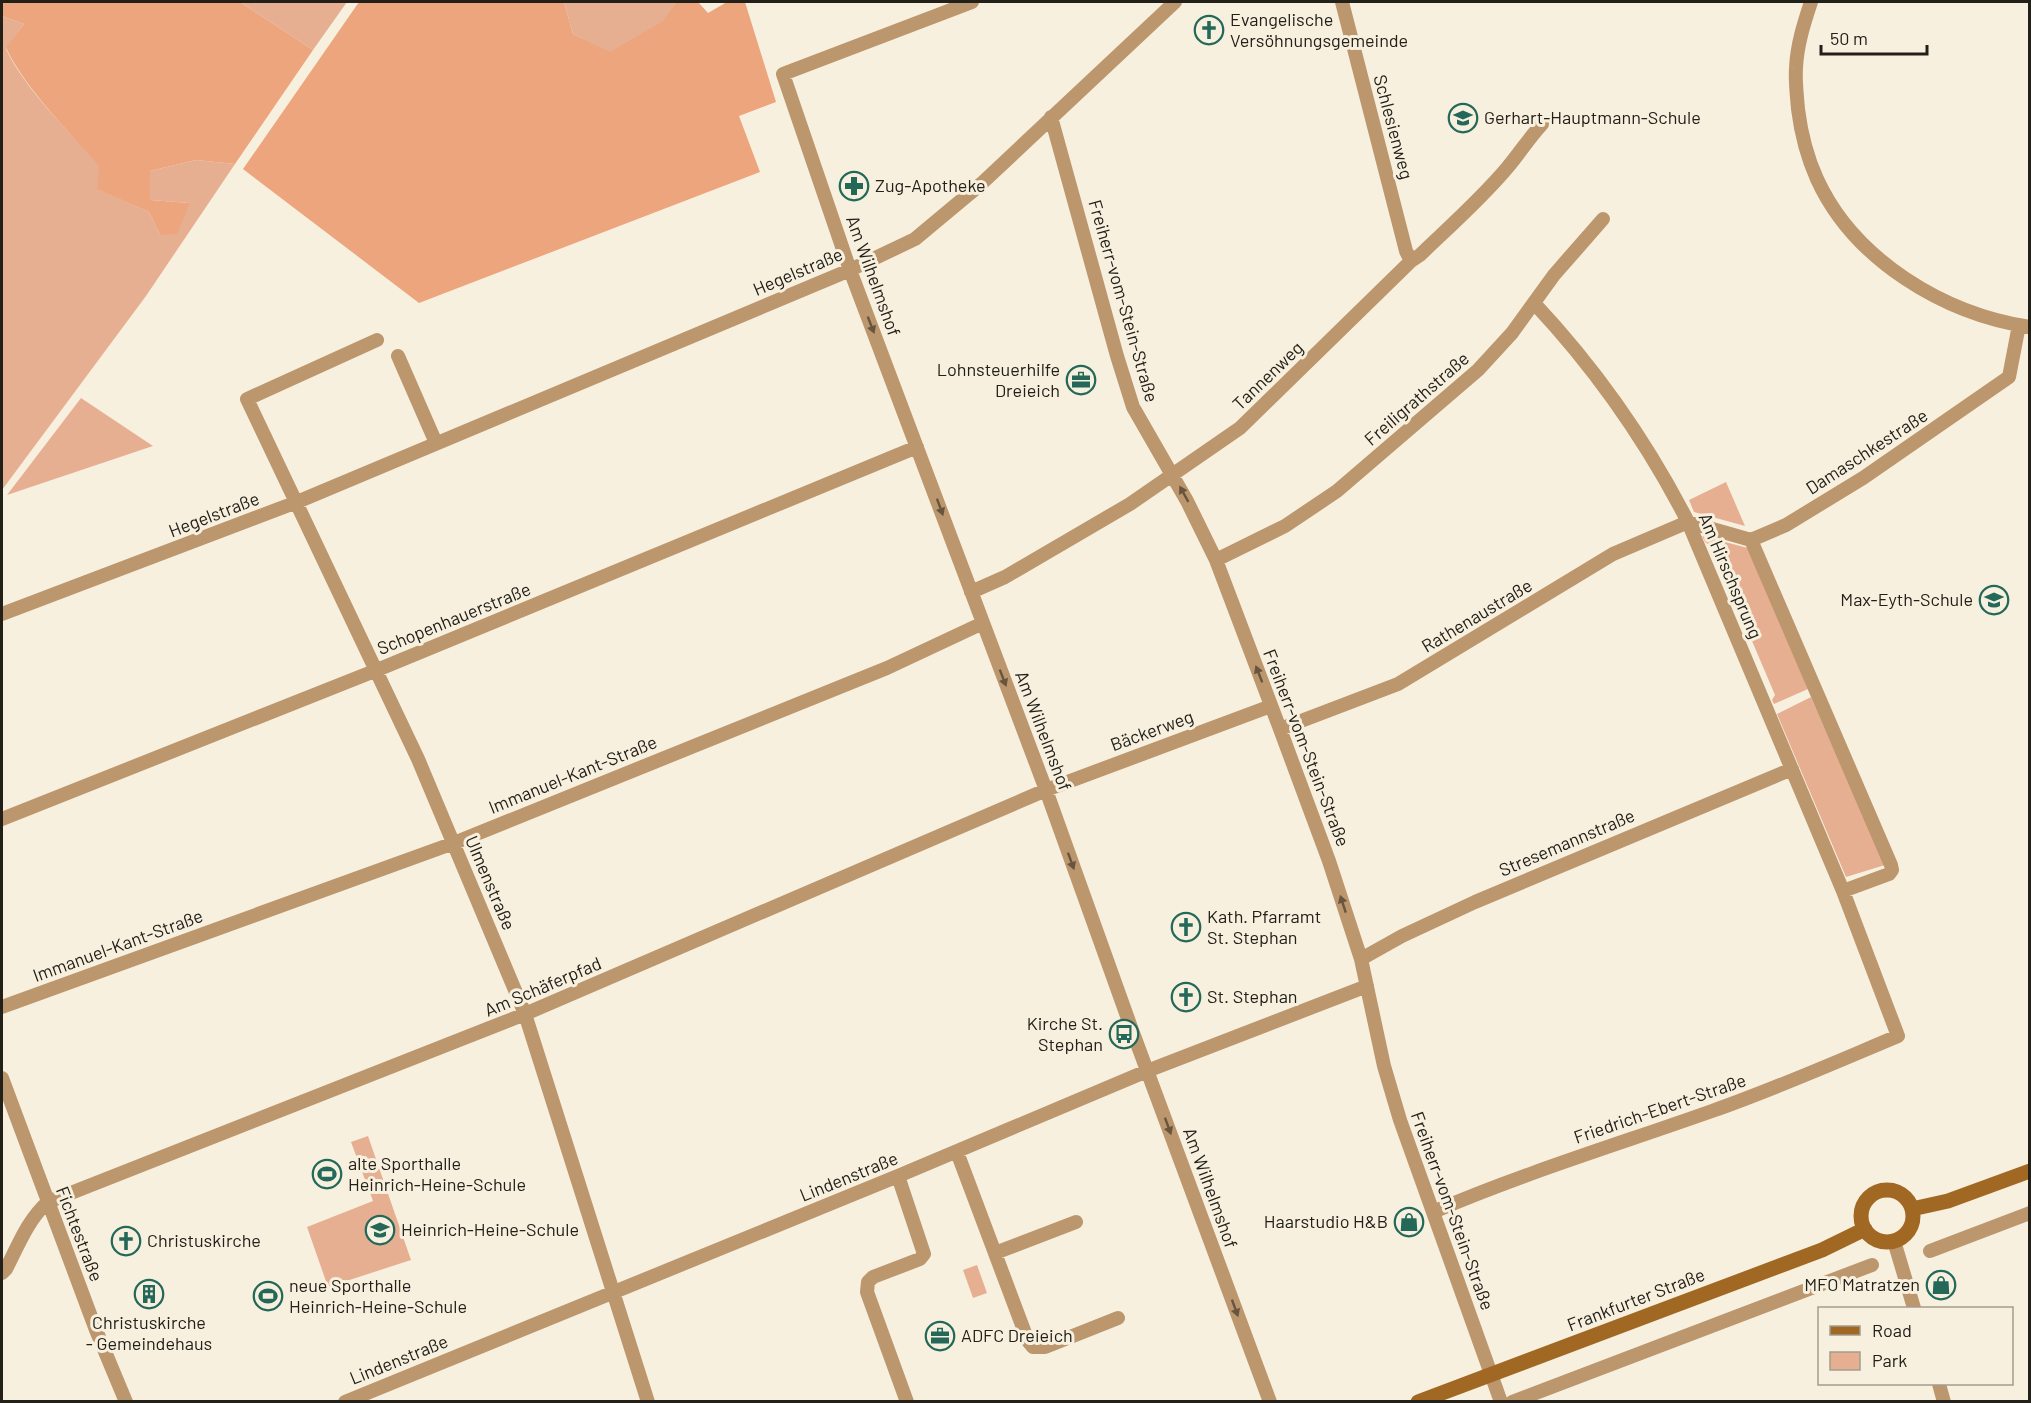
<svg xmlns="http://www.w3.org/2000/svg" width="2031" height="1403" viewBox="0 0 2031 1403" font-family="Barlow,sans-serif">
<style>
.green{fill:#e7af92}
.forest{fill:#eca57d}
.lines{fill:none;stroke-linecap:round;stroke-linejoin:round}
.street{stroke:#bc966d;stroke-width:14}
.secondary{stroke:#a06822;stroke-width:15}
.oneway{fill:#67553f}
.labels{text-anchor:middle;stroke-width:6;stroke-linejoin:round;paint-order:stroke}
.poi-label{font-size:18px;fill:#222019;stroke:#f8f0df;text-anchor:start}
.street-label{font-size:18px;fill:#222019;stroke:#f8f0df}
</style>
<rect width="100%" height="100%" fill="#f8f0df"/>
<!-- green -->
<path class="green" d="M240,2H347L313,50Z
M564,2H676L664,21L610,53L573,34Z
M2,16L24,24L6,49C27,92 68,130 100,166L98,189L149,212L160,235L190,203L150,200V171L196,160L235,164L146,296L2,490Z
M81,398L153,446L7,495Z
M1726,482L1745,526L1694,512L1689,500Z
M1702,536L1748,548L1808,689L1774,704L1772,700L1775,695L1712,547L1705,542Z
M1811,697L1885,865L1846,877L1777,714Z
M368,1136L411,1260L328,1287L307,1227L373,1201L351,1142Z
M977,1265L987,1293L973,1298L963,1270Z"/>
<!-- forest -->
<path class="forest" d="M2,2H240L313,50L235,164L196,160L150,171V200L190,203L177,234L160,235L149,212L97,189L99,166C68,130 27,91 6,48L24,24L2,16Z
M359,2H564L573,34L610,52L663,21L676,2H698L708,13L727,2H745L776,102L739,116L760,172L419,303L243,169Z"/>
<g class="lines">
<!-- street -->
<path class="street" d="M972,2L783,74L850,270L1046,790L1132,1030L1270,1402
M1342,2L1406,251L1411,261
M1811,2C1804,23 1797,45 1796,68C1795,81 1797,96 1798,109C1801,133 1807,157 1817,179C1854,260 1944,314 2030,327
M1051,117L1117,356L1133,407L1187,501L1216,560L1280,729L1329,861L1361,959L1384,1066L1400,1120L1501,1402
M377,340L247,399L418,759L525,1014L648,1402
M398,356L436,443
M1688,522L1751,540L1786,525L1863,478L2009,377L2019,325
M1751,540L1891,865L1892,870L1889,874L1843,891
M1216,560L1285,526L1337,491L1478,370L1512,333L1554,275L1603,219
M971,592L1005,577L1130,504L1240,428L1411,261L1420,255C1449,227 1481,199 1507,168C1519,154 1529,138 1542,124
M2,614L297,502L850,270L915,239L981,184L1175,2
M1280,729L1398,684L1613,554L1688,522
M2,819L377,670L917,447
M1361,959L1402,936L1475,902L1792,769
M2,1007L454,843L887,668L983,623
M2,1078L96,1330L126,1402
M957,1152L1028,1341L1033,1347H1045L1118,1318
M898,1176L924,1254L920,1259L873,1277L868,1282L867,1292L907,1402
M1433,1212C1524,1173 1619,1144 1712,1111C1775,1089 1836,1062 1898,1036L1843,891L1688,522C1647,442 1595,368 1534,303
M1894,1241L1914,1308
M1930,1251L2030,1213
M995,1253L1076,1222
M2,1273L6,1269C18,1246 28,1219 48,1202L525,1014L1046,790L1271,706
M1939,1384L1944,1402
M345,1402L898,1176L1147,1071L1367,986
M1512,1402L1872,1265"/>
<!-- secondary -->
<path class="secondary" d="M1861 1216a26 26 0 1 1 52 0a26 26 0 1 1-52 0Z
M1912,1209L1948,1201L2030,1171
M1418,1402L1822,1250L1865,1229"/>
</g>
<!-- one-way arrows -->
<defs><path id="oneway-solid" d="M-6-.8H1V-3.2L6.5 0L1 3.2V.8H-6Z" transform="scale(1.5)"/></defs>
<g class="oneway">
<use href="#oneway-solid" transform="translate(871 325) rotate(69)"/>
<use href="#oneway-solid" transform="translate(1184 494) rotate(-119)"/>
<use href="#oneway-solid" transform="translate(940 507) rotate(70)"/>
<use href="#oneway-solid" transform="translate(1259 674) rotate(-111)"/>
<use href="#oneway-solid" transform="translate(1003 678) rotate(69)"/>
<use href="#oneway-solid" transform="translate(1071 861) rotate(70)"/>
<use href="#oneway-solid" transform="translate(1343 904) rotate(-108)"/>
<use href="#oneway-solid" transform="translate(1168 1126) rotate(70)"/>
<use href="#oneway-solid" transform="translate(1235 1308) rotate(70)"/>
</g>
<!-- icons -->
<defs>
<g id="church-ring" transform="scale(1.5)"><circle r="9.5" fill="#f8f0df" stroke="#24685a" stroke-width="1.5"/><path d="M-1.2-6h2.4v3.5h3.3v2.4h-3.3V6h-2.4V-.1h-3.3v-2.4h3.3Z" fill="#24685a"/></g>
<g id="school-ring" transform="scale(1.5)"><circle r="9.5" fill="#f8f0df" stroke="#24685a" stroke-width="1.5"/><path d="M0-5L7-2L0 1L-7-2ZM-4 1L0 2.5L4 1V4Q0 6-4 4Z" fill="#24685a"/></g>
<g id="pharmacy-ring" transform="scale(1.5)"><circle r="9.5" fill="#f8f0df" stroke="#24685a" stroke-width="1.5"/><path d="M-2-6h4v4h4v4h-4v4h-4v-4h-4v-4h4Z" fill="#24685a"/></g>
<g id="office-ring" transform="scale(1.5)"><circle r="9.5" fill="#f8f0df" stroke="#24685a" stroke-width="1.5"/><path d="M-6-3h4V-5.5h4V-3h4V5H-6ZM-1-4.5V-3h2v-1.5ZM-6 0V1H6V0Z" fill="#24685a"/></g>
<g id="bus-ring" transform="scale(1.5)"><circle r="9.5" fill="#f8f0df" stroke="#24685a" stroke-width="1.5"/><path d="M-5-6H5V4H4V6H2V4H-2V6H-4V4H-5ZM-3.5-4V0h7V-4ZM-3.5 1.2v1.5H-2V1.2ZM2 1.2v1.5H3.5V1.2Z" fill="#24685a"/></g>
<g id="stadium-ring" transform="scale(1.5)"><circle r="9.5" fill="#f8f0df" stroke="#24685a" stroke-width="1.5"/><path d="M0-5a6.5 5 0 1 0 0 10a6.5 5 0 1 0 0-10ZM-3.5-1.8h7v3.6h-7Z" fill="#24685a"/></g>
<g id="shop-ring" transform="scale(1.5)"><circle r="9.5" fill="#f8f0df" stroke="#24685a" stroke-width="1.5"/><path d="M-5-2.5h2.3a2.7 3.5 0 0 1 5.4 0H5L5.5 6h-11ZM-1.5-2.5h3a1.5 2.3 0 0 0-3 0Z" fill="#24685a"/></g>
<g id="building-ring" transform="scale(1.5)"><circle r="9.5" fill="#f8f0df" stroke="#24685a" stroke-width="1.5"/><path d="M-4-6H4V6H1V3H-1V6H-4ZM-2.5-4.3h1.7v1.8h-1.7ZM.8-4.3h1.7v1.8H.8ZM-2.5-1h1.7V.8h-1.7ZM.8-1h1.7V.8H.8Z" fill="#24685a"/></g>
</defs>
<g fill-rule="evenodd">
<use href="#church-ring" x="1209" y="30"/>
<use href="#school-ring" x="1463" y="118"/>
<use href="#pharmacy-ring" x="854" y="186"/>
<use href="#office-ring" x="1081" y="380"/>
<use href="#school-ring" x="1994" y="600"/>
<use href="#church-ring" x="1186" y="927"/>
<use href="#church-ring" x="1186" y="997"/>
<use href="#bus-ring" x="1124" y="1034"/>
<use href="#stadium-ring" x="327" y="1174"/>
<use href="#shop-ring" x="1409" y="1222"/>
<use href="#school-ring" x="380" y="1230"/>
<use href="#church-ring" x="126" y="1241"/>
<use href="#shop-ring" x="1941" y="1285"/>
<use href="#building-ring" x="149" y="1294"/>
<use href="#stadium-ring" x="268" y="1296"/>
<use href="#office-ring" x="940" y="1336"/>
</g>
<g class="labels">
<!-- poi labels -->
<g class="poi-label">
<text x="1230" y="26">Evangelische<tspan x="1230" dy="21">Versöhnungsgemeinde</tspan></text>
<text x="1484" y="124">Gerhart-Hauptmann-Schule</text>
<text x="875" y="192">Zug-Apotheke</text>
<text x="1060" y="376" text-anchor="end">Lohnsteuerhilfe<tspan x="1060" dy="21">Dreieich</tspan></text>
<text x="1973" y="606" text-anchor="end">Max-Eyth-Schule</text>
<text x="1207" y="923">Kath. Pfarramt<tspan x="1207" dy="21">St. Stephan</tspan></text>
<text x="1207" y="1003">St. Stephan</text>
<text x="1103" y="1030" text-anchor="end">Kirche St.<tspan x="1103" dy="21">Stephan</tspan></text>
<text x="348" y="1170">alte Sporthalle<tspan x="348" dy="21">Heinrich-Heine-Schule</tspan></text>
<text x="1388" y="1228" text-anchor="end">Haarstudio H&amp;B</text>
<text x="401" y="1236">Heinrich-Heine-Schule</text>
<text x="147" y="1247">Christuskirche</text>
<text x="1920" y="1291" text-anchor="end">MFO Matratzen</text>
<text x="289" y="1292">neue Sporthalle<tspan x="289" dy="21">Heinrich-Heine-Schule</tspan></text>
<text x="149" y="1329" text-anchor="middle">Christuskirche<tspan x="149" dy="21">- Gemeindehaus</tspan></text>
<text x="961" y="1342">ADFC Dreieich</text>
</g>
<!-- street labels -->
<g class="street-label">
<text transform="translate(1393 127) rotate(75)" y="6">Schlesienweg</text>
<text transform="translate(798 272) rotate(-23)" y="6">Hegelstraße</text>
<text transform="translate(873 276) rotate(70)" y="6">Am Wilhelmshof</text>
<text transform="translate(1123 301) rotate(74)" y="6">Freiherr-vom-Stein-Straße</text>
<text transform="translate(1268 376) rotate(-44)" y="6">Tannenweg</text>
<text transform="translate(1417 399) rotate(-41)" y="6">Freiligrathstraße</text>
<text transform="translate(1867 452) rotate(-33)" y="6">Damaschkestraße</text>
<text transform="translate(214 515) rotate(-21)" y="6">Hegelstraße</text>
<text transform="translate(1730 576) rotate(67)" y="6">Am Hirschsprung</text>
<text transform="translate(1477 616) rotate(-31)" y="6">Rathenaustraße</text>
<text transform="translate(454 619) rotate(-22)" y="6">Schopenhauerstraße</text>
<text transform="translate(1043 731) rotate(69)" y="6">Am Wilhelmshof</text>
<text transform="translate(1152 731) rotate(-20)" y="6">Bäckerweg</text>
<text transform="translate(1306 748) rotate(69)" y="6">Freiherr-vom-Stein-Straße</text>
<text transform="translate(573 775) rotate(-22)" y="6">Immanuel-Kant-Straße</text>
<text transform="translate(1567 843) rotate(-23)" y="6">Stresemannstraße</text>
<text transform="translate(490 883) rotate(67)" y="6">Ulmenstraße</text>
<text transform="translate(118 946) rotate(-20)" y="6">Immanuel-Kant-Straße</text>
<text transform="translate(543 987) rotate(-23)" y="6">Am Schäferpfad</text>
<text transform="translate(1660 1109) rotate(-19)" y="6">Friedrich-Ebert-Straße</text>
<text transform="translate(849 1177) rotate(-22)" y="6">Lindenstraße</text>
<text transform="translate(1210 1188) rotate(70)" y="6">Am Wilhelmshof</text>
<text transform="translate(1452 1211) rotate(70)" y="6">Freiherr-vom-Stein-Straße</text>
<text transform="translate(79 1234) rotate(69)" y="6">Fichtestraße</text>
<text transform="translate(1636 1300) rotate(-21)" y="6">Frankfurter Straße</text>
<text transform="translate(399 1360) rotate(-22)" y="6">Lindenstraße</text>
</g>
</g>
<!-- border -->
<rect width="2031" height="1403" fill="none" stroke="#222019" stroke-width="6"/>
<!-- legend -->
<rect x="1818" y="1307" width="195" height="78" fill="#f8f0df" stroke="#a29d90" stroke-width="1.5"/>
<rect x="1830" y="1326" width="30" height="9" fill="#a06822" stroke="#a29d90" stroke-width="1.5"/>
<text x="1872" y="1337" font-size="18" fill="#222019">Road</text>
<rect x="1830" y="1352" width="30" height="18" fill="#e7af92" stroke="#a29d90" stroke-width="1.5"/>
<text x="1872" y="1367" font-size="18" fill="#222019">Park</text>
<!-- scale -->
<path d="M1821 45v9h106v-9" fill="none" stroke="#222019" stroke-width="3"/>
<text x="1830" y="45" font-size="18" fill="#222019" stroke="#f8f0df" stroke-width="4.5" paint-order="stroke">50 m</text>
</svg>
